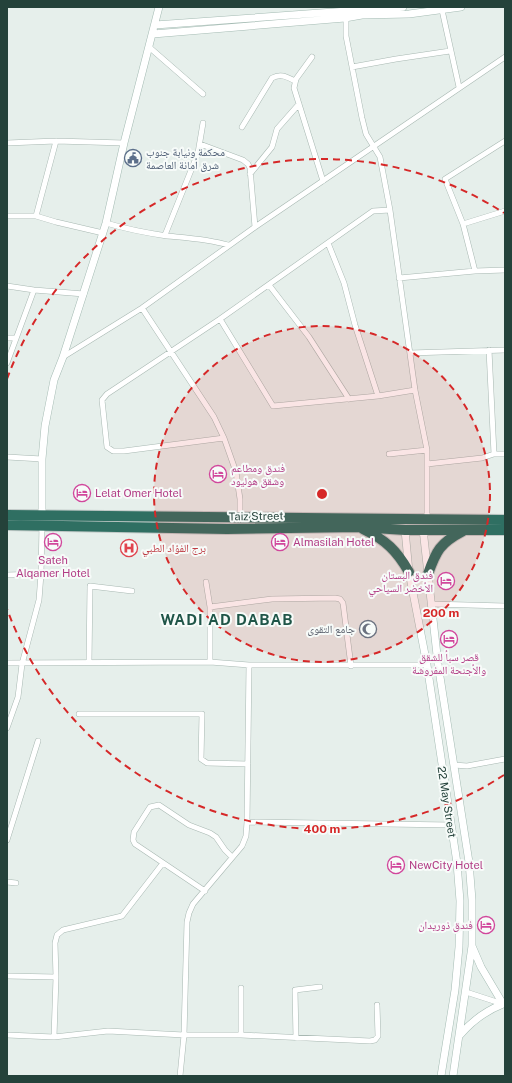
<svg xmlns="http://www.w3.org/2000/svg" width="512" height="1083" viewBox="0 0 512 1083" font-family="'Public Sans','Noto Naskh Arabic',sans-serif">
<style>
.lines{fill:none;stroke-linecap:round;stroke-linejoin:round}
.street-casing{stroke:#a8b8b2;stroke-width:6}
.secondary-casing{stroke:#a4bbb3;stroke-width:8}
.highway-casing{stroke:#c2cac8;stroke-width:12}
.street{stroke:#fff;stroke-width:5}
.secondary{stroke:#fff;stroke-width:7}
.highway{stroke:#2f6f62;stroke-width:10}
.ring{fill:none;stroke:#d62828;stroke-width:2;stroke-dasharray:7 5}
.labels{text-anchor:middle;stroke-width:4;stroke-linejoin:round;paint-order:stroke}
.service-label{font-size:11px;fill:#4e5e75;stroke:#f7fbf9;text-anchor:start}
.hotel-label{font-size:11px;fill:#b23c85;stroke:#f7fbf9;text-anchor:start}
.street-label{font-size:11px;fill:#24423a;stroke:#f7fbf9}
.health-label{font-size:11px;fill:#be3a42;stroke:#f7fbf9;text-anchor:start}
.worship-label{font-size:11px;fill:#5b616d;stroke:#f7fbf9;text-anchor:end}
.district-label{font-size:15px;font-weight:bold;letter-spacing:1px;fill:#1f5548;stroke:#f7fbf9}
.centre{fill:#d62828;stroke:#f7fbf9;stroke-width:2}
.ring-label{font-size:12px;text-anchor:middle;font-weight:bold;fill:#d62828;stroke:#f7fbf9;stroke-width:4;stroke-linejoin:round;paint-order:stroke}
</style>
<rect width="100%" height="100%" fill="#e6efeb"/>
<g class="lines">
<!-- street casing -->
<g class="street-casing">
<path id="street" d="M350,7L346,10V36L362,118L366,134L380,157L390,210L415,390L427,450V519
M442,10L459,87
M149,47L203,94
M312,57L296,79L294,88L323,181
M352,67L396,59L450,51
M242,127L272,78C281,73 287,77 295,81
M7,143L56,141L124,143
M200,144L243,160L248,164L250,168L255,227
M250,174L272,147L277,129L299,104
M7,216H36L56,222L103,233
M36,216L56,141
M106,223C126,229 147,233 167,236C188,238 208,239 228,245
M463,224L505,211
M165,235L198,153L203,123
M328,243L344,283L355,325L378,396
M475,271L463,224L445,179L505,141
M399,278L475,271L505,270
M269,285L309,337L349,399
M7,286L34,290L84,294
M142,308L214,417L224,438L236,472L240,499V517
M220,319L273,406L378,396L415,390
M7,338H16
M489,350L494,454
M410,353L505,350
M63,357L142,308L255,227L505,57
M7,363L34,290
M224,438L124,451H113L107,447L102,400L107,394L220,319L373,211L390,210
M389,454L427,450
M7,457L42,459
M427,464L482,458L494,454H505
M7,575L41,574
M206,582L210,607V662
M431,604L505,606
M210,607L272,599L335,598L340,599L343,603L351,666
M89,662L90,586L132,591
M7,663L210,662L249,665H427
M79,714H202L201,759L207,763L248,764
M7,728L18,697L22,664L39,600L41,574L42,525
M454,765L467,766L505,759
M247,822L451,825
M7,840L38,741
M7,882L16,883
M205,891L135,844L133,840L134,832L150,807L159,805L189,825L210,833L216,837L225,850L232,857
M7,976L56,977
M241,988V1035
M466,992L503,1004
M7,1035L54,1037L108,1031L184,1035H241L370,1041L375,1040L378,1036L377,1005
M54,1037L56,977L55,943L57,935L63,930L122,916L163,863
M296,1038L295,990L320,987
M180,1076L184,1035L187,922L189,913L193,904L242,846L246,836L247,822L249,665"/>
</g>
<!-- secondary casing -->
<g class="secondary-casing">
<path id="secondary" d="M155,25L403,7
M153,34L345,18L362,15L409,14L461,7
M42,515V459L45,426L54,380L63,357L106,223L124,143L159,7
M423,529L438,664L469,862L472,900V946L453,1076
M405,530L409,572L427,665L457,863L460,901L459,947L455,990L441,1076
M460,1035C472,1021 485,1011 503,1004L481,967L472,946"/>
</g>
<!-- highway casing -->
<g class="highway-casing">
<path id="highway" d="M7,515L505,520
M7,525L227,529L360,527L405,530H505
M363,529C386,540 397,551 409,572
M428,574C436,551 440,543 463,531"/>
</g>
<!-- street -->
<use href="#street" class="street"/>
<!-- secondary -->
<use href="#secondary" class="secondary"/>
<!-- highway -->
<use href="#highway" class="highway"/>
</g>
<!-- distance rings -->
<circle cx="322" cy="494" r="168" fill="#d62828" fill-opacity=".12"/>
<g class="ring">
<circle cx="322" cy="494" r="168"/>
<path d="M504 775A335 335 0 0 1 7 609M7 379A335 335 0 0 1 504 213"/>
</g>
<!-- icons -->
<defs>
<g id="civic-ring" transform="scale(0.9)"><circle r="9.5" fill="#f7fbf9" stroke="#5c6f8a" stroke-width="1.5"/><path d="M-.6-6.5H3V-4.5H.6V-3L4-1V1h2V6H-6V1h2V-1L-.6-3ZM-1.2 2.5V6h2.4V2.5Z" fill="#5c6f8a"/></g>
<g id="hotel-ring" transform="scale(0.9)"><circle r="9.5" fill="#f7fbf9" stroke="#d1479c" stroke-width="1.5"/><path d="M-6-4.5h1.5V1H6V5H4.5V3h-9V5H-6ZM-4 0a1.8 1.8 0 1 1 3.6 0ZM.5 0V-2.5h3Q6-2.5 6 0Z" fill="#d1479c"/></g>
<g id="hospital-ring" transform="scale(0.9)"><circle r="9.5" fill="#f7fbf9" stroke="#e0444e" stroke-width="1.5"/><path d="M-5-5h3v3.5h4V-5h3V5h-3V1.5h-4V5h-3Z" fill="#e0444e"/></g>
<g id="mosque-ring" transform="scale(0.9)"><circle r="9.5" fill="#f7fbf9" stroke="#6b7280" stroke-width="1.5"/><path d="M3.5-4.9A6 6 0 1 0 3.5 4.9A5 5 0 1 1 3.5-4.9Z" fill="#6b7280"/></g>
</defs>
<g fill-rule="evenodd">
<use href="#civic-ring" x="133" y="158"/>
<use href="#hotel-ring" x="218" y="474"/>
<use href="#hotel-ring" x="82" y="493"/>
<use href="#hotel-ring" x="53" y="542"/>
<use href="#hotel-ring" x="280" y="542"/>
<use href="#hospital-ring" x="129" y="548"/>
<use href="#hotel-ring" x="446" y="581"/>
<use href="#mosque-ring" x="368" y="629"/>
<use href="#hotel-ring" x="449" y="639"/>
<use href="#hotel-ring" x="396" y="865"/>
<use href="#hotel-ring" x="486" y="925"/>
</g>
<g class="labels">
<!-- service labels -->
<g class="service-label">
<text x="146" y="156">محكمة ونيابة جنوب<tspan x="146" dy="13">شرق أمانة العاصمة</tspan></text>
</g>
<!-- hotel labels -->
<g class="hotel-label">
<text x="231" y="472">فندق ومطاعم<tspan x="231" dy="13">وشقق هوليود</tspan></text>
<text x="95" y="497">Lelat Omer Hotel</text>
<text x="293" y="546">Almasilah Hotel</text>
<text x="53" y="564" text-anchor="middle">Sateh<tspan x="53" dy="13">Alqamer Hotel</tspan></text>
<text x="433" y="579" text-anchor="end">فندق البستان<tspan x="433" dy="13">الأخضر السياحي</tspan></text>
<text x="449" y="661" text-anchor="middle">قصر سبأ للشقق<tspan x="449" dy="13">والأجنحة المفروشة</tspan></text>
<text x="409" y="869">NewCity Hotel</text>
<text x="473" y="929" text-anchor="end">فندق ذوريدان</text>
</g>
<!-- street labels -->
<g class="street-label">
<text transform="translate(256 516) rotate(-1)" y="4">Taiz Street</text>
<text transform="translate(447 802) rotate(81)" y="4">22 May Street</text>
</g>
<!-- health labels -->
<g class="health-label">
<text x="142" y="552">برج الفؤاد الطبي</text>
</g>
<!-- worship labels -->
<g class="worship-label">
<text x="355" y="633">جامع التقوى</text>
</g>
<!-- district labels -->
<g class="district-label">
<text x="227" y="625">WADI AD DABAB</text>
</g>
</g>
<circle cx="322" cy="494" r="6" class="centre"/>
<g class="ring-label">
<text x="441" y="617">200 m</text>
<text x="322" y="833">400 m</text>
</g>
<!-- border -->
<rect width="512" height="1083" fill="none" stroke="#24423a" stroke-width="16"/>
</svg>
